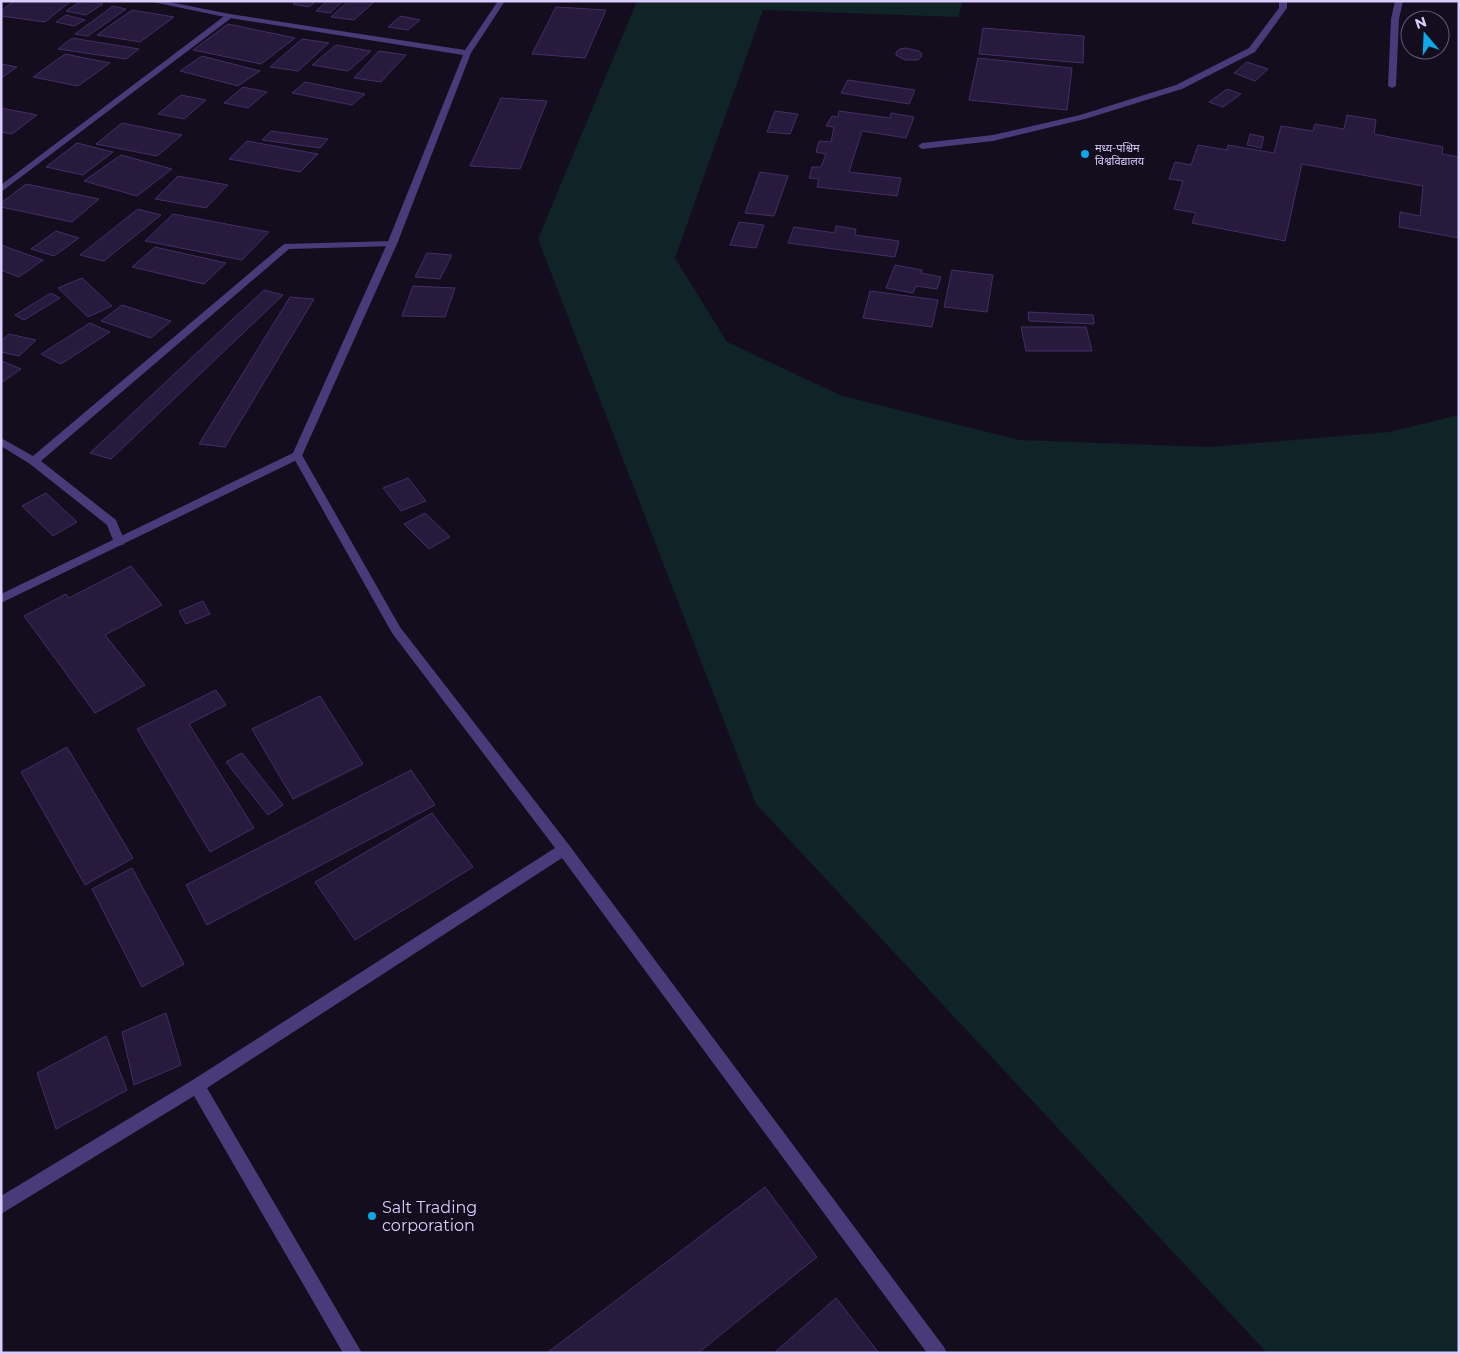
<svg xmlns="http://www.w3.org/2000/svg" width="1460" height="1354" viewBox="0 0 1460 1354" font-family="Montserrat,'Noto Sans Devanagari',sans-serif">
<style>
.green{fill:#102327}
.building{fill:#281a3d;stroke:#442d68}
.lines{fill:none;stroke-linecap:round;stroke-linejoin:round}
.service{fill:#493a7a;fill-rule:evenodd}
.minor{fill:#493a7a;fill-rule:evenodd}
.tertiary{fill:#493a7a;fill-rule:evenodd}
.poi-dot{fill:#0ca8e8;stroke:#130d1d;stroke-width:2}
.labels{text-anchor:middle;stroke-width:4;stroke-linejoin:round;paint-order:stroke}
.far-poi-label{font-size:11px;fill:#daccfc;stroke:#130d1d;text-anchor:start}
.near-poi-label{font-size:16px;fill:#daccfc;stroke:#130d1d;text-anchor:start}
</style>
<rect width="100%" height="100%" fill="#130d1d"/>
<!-- green -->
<path class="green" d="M637,1H963L958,17L763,10L675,258L727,342L842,396L1020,440L1210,447L1390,432L1459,415V1353H1267L756,804L538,239Z"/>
<!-- building -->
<path class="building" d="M14,1H71L45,22L1,16V11Z
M81,1H89L103,4L86,15L66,11Z
M296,1H316L309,7L293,4Z
M327,1H343L330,13L316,11Z
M348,1H375L354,20L331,17Z
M113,6L126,9L88,36L75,34Z
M556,7L606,10L585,58L532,54Z
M132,10L174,17L140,42L97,35Z
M66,15L85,20L74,26L56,22Z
M401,16L420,20L408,30L388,27Z
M228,24L295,38L261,64L193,50Z
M983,28L1084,36L1083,63L979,54Z
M72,38L139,49L126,59L58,49Z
M302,39L329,43L298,71L270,67Z
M336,45L371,51L348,71L312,65Z
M906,48L919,51L922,54L921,57L918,60H905L896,55V52L900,49Z
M379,51L406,55L381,82L354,78Z
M65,54L110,63L78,86L33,77Z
M202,56L260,71L238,86L180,71Z
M978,58L1072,68L1067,110L969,100Z
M1247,62L1268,69L1255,81L1234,73Z
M1,64L17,67L1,78Z
M848,80L915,90L909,104L841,93Z
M305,82L365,94L352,105L292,93Z
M243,87L267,92L248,108L224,103Z
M1227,89L1241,94L1223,107L1209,102Z
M181,95L206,100L184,119L158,114Z
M501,98L547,101L520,169L470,166Z
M1,108L37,115L12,134L1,132Z
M775,111L798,114L790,134L767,132Z
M839,111L890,118L891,113L914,117L906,138L862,131L849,172L901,178L897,196L817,187L819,179L809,178L812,167H821L826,154L816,152L819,141L831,142L834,127L826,126L832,116L838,117Z
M1347,115L1376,120L1374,134L1443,147L1442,154L1459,157V238L1399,227L1400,212L1420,216L1423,186L1302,164L1285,241L1192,223L1196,213L1174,209L1183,181L1169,179L1175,162L1191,165L1198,145L1227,150L1228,145L1274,153L1281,126L1313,131L1315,124L1344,129Z
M122,123L182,135L157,156L96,144Z
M271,131L328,139L320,148L262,140Z
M1250,134L1264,137L1261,148L1247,145Z
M247,141L318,154L300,172L229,159Z
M77,143L113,152L83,175L46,167Z
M121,155L172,169L137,196L84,181Z
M760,172L788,176L774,216L745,213Z
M178,176L228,185L206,208L155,199Z
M26,184L99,199L72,222L1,207V203Z
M138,209L161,215L104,261L80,255Z
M173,214L269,232L242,260L145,241Z
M739,222L764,225L756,248L730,245Z
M836,226L856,229L855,235L899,241L895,257L788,243L794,227L835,233Z
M56,231L79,238L54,256L31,249Z
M1,245L43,260L19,277L1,270Z
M155,247L226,263L204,284L132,267Z
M427,253L452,255L440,279L415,277Z
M895,265L922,270L921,273L941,277L937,289L916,286L913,293L886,288Z
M952,270L993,275L987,312L944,307Z
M82,278L112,306L88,317L58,288Z
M413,286L455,288L445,317L402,316Z
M264,290L283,295L111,459L90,453Z
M870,291L938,300L932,327L863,318Z
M51,293L60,298L24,320L15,315Z
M290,297L314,299L225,447L199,444Z
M122,305L171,321L151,338L101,321Z
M1028,312L1093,315L1094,324L1029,321Z
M90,323L110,332L61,364L41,354Z
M1021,327H1086L1092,351H1026Z
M9,334L36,340L19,356L1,352V341Z
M2,361L21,369L1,383V362Z
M408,478L426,501L401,511L383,488Z
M46,493L77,522L53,536L22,506Z
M425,513L450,537L429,549L404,524Z
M131,566L162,605L105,635L145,685L95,713L24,616L66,594L69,598Z
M203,601L210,614L186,624L179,611Z
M216,690L226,705L189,724L254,828L210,852L137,729Z
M320,696L363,764L293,799L252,729Z
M67,747L133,858L85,885L21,772Z
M242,753L283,805L268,815L226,762Z
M411,770L435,805L207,925L186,885Z
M432,813L473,867L355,940L315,882Z
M132,868L184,964L142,987L92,889Z
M166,1013L181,1065L134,1085L122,1032Z
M106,1036L127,1090L56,1129L37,1073Z
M765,1187L817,1257L698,1353H547Z
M836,1298L879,1353H774Z"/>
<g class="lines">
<!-- service -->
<path class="service" d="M1279,1H1287V8L1255,52L1182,89L1085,119L993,141L922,149L918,146L922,143L993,135L1080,115L1176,85L1249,48L1279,8Z
M1395,1H1403L1399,19L1396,86L1392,88L1388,86L1391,19Z"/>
<!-- minor -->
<path class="minor" d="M227,14L234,16L1,192V185Z
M392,241L395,242V246L289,249L41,461L116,520L125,542L123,545H115L107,525L30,464L1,446V438L33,456L284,244Z
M297,451L302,455L400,627L569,845L944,1347L947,1353H927L562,858L207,1088L362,1353H343L194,1096L1,1214V1196L191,1081L555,848L392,633L292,455Z"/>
<!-- tertiary -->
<path class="tertiary" d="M148,1H164L230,14L465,50L498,1H505L471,53L397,244L301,458L1,603V594L293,453L387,244L463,55L230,18Z"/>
</g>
<!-- markers -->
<g class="poi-dot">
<circle cx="1085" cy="154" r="5"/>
<circle cx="372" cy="1216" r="5"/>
</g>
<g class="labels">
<!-- far-poi labels -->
<g class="far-poi-label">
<text x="1095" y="152">मध्य-पश्चिम<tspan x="1095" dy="13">विश्वविद्यालय</tspan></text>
</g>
<!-- near-poi labels -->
<g class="near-poi-label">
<text x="382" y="1213">Salt Trading<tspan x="382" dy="18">corporation</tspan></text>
</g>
</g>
<!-- border -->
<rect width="1460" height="1354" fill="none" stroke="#daccfc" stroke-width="5"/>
<!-- north arrow -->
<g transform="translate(1425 35) rotate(341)"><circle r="24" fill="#130d1d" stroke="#635976"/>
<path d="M0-4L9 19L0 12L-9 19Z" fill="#0ca8e8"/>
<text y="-8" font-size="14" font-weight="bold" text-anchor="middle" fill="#daccfc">N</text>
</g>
</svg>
